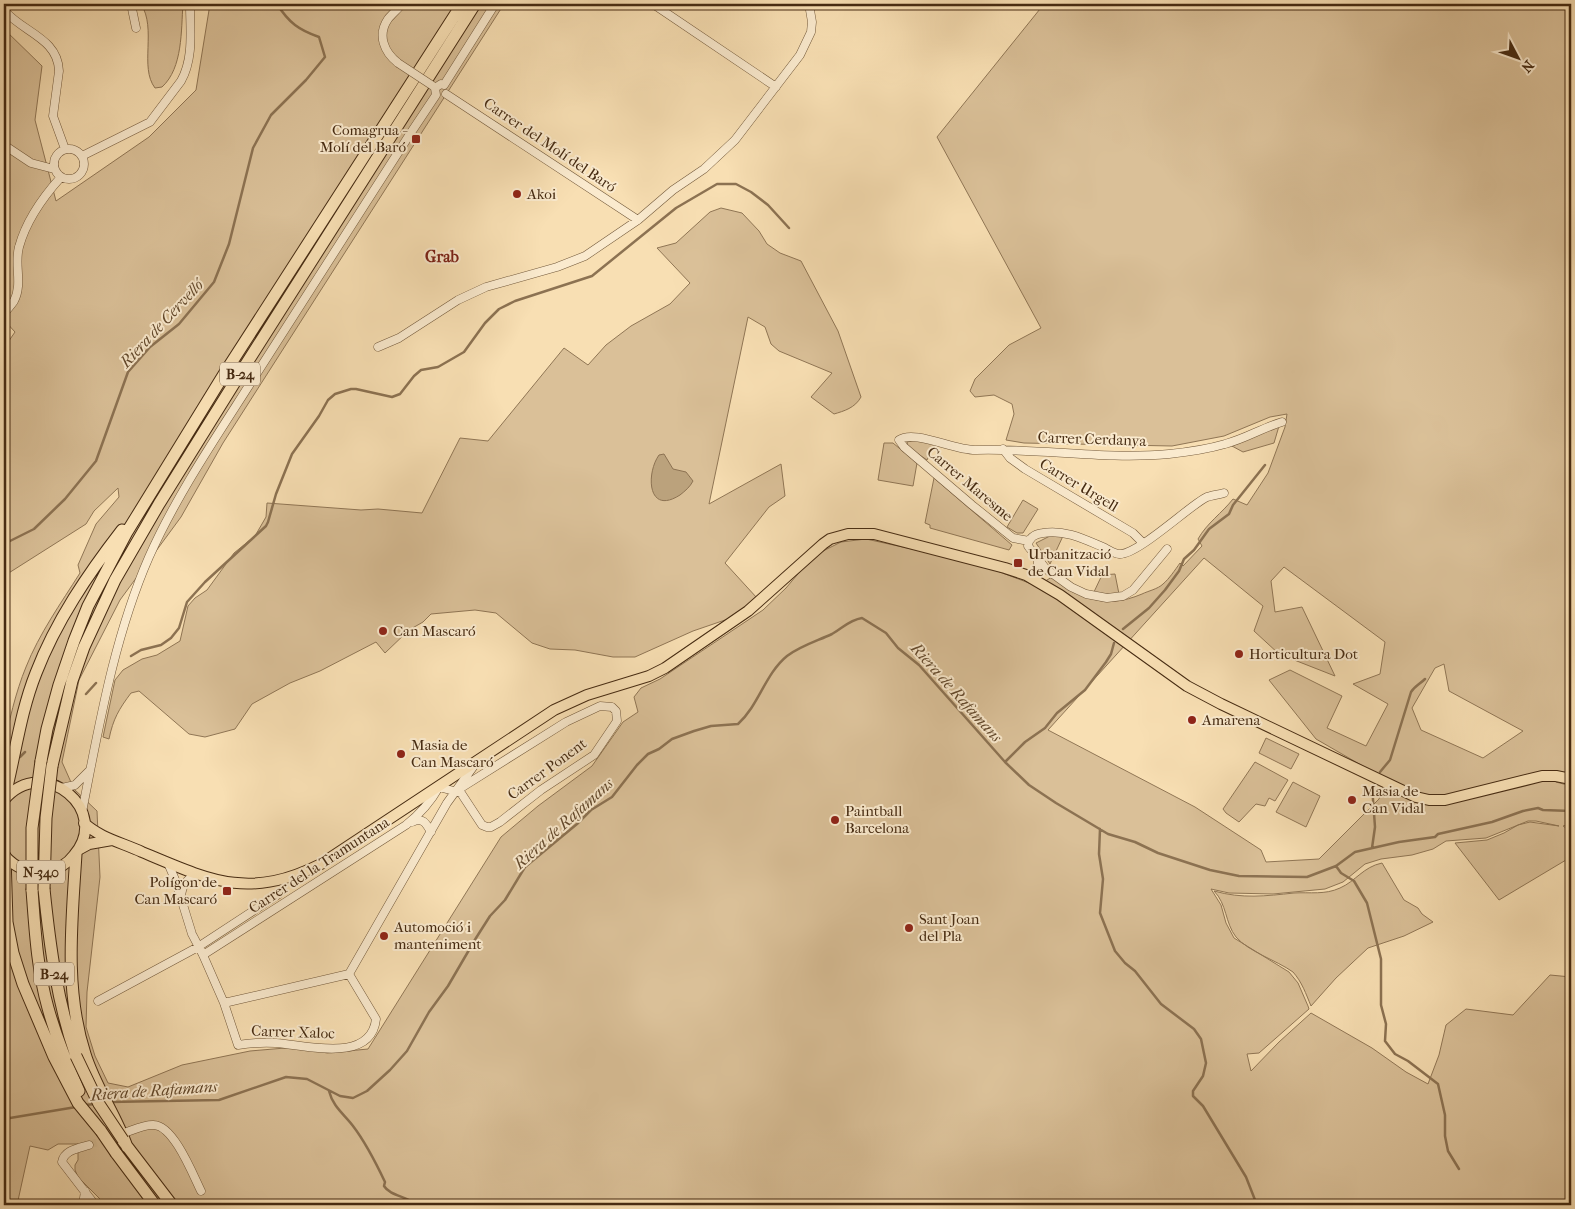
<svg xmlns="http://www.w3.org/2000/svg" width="1575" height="1209" viewBox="0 0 1575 1209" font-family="'IM FELL French Canon',serif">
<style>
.green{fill:#dac098;stroke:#907655;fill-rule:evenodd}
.water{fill:#bba27c;stroke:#8c7252}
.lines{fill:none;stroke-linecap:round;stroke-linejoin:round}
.stream{stroke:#8c7252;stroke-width:2.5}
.minor-tunnel{stroke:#d4bb93;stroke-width:8;stroke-dasharray:8 4;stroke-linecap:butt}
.minor-casing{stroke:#72583a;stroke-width:9}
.major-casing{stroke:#462b12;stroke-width:12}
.highway-casing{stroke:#462b12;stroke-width:13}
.minor{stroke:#faeace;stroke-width:8}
.major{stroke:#f8dfb3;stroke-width:10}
.highway{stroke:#f8dfb3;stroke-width:11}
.minor-bridge-casing{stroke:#72583a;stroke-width:9;stroke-linecap:butt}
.highway-bridge-casing{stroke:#462b12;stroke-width:13;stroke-linecap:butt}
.minor-bridge{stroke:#faeace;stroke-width:8}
.highway-bridge{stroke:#f8dfb3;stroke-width:11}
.poi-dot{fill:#8f2418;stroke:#faeace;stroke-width:2}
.labels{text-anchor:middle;stroke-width:4;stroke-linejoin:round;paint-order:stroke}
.shield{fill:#faeace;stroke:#7c644a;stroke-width:1}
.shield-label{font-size:14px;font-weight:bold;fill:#462b12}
.poi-label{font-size:15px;fill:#462b12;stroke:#faeace;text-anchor:start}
.street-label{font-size:15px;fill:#462b12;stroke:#faeace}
.neighbourhood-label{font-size:16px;font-weight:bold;fill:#7a1f14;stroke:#faeace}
.water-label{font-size:16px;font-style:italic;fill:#63492c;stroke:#faeace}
</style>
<rect width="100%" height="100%" fill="#f8dfb3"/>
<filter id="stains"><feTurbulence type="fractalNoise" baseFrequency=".004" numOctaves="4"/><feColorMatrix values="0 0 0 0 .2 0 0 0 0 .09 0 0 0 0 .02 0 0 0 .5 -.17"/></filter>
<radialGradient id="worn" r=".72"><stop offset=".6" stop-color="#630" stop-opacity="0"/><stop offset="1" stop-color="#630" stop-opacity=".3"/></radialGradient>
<!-- green -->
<path class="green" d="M141,4H183C181,30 183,68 162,87L155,88C139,67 157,29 141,4Z
M210,4H504L223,443L181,517L120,600L79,680L62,762L74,789L97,811L100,877L87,992L86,1027L95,1056L108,1083L128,1087L182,1065L250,1051L297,1047L327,1053L368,1049L501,837L538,806L592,766L623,722L638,712L634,697L641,688L660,679L763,610L786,588L803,568L823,551L841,542L866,539L976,563L1037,586L1052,577C1083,598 1104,610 1142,594C1148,591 1158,589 1163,584C1169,579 1175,570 1180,563L1183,566L1202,546L1198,539C1207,523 1222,513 1233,499L1247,505L1268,473L1285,427L1287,414L1270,417L1224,436L1172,446L1024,443L1006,440L1014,414L1012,404L994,395L975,397L970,391L975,379L1009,345L1041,328L937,137L1044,4H1571V765L1556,782L1571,786V824L1563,826L1566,828L1571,826V857L1499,900L1455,843L1487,840L1504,833L1518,825L1530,822L1559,826L1536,821H1528L1486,838L1446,841L1433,849L1412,855L1381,859L1365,864L1343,882L1325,889L1273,894L1229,893L1211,889L1221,905L1226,923L1234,938L1289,972L1298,983L1308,1006L1309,1009L1259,1053L1247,1054L1251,1071L1279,1042L1311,1013L1372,1048L1406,1072L1428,1084L1439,1055L1446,1025L1466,1009L1513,1015L1550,975L1571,977V1205H106L78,1177L75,1170V1165L78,1160V1144H58L48,1150L30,1146L17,1205H4V749C8,724 16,691 26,667C39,634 61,603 80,573L78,565L96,524L119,497L118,488L94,511L86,524L4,576V348L15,332L4,320V29L42,66L35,120L56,201L149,137L196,90ZM1204,558L1263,606L1254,631L1279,654L1335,676L1302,607L1275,612L1271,581L1284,567L1385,642L1380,674L1353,684L1388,704L1366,746L1327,728L1342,696L1290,670L1269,680L1316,739L1387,780L1379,799L1319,859L1266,862L1261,850L1195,807L1048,730ZM1444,664L1449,691L1523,731L1483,758L1421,730L1412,708L1435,668Z
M721,208L742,213L759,231L767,244L780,253L801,261L838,331L861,397C855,408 844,411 834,414L811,397L832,373L779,351L771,344L765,327L748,317L709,504L781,464L785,496L769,507L725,563L757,598L728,619L693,631L635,657H613L575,650L550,649L532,643L496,613L475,610L431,614L423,622L409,630L385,653L376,642L320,671L290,683L252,704L235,729L205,737L189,734L139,691L131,693C119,709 113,719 109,739L103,737L115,680L123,670L142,659L157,655L180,641L188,606L195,598L207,590L234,553L255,536L266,517L267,503L361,510L378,509L422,513L460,438L488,441L564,348L588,365L606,345L631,326L670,304L690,283L657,248L676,243L710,212Z
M1279,426L1274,443L1243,452L1232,446Z
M915,440L935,444L927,460L908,447L907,442Z
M884,443H893L917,463L913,486L878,480Z
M934,478L1012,545L1009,550L930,528V525L925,523Z
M1023,500L1038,509L1023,533H1017L1007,527Z
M1052,535L1063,536L1050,564L1036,543Z
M1115,574L1119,594H1093L1102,575Z
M1266,738L1299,754L1291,769L1259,753Z
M1255,762L1288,780L1275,801L1269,798L1265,806L1256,804L1239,822L1226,813L1223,809Z
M1293,782L1320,796L1306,827L1276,812Z
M1382,863L1404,900L1418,908L1422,914L1433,922L1404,936L1368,948L1336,978L1311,1006C1306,994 1302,982 1293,972C1276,960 1249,952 1236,937C1225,923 1227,904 1214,891C1242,899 1266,896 1294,893C1310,892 1325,895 1340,888C1356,881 1363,867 1382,863Z"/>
<!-- water -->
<path class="water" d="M664,454L673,469L686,472L693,481C690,487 685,491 680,495C647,516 646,473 659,455Z"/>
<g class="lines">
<!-- stream -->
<path class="stream" d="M4,544L34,529L65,499L96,461L128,372L150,347L179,324L214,282L229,244L253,148L271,115L306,80L325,57L319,37C299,30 289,23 277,4
M1123,629L1149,608L1165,590L1179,571L1184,559L1194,550L1209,529L1229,514L1233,505L1265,465
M131,656L141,650L161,645L171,638L179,628L187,602L205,582L266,526L268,522L276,494L292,454L319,416L328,400L335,394L351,389H356L392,397L400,394L414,376L421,370L438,367L464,352L485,323L499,309L515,301L592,276L676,208L717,184H736L751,192L768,205L789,228
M86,694L96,683
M20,757L25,752
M1006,761L1025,742L1045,728L1057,713L1085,690L1106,662L1111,654L1114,643
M1380,772L1390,760L1411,692C1415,686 1420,684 1425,679
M1372,786L1375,827L1372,848
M1100,829L1099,854L1103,879L1100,913L1115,951L1125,963L1135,971L1161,1004L1194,1029L1201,1039L1206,1063L1203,1076L1193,1091V1096L1203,1106L1246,1177L1257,1205
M1336,866L1341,873L1354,881L1367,903L1381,959V1005L1386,1024L1385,1041L1395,1054L1408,1061L1438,1084L1445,1115V1136L1448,1151L1459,1169
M329,1091C333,1107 344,1114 353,1126C366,1143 376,1163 385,1182L384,1186C390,1196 407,1196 417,1205
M109,1102L219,1100L286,1077L307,1079L340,1096L353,1098L367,1091L390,1070L407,1051L429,1012L448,986L476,938L490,916L505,900L525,867L577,824L591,810L612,797L637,765L648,754L659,749L672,739L694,731L711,726L738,724C759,705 765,674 787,656C800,646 817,641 832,634C843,628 849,620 862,618L886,633L898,648L919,665L1005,762L1029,785L1056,803L1108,834L1135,842L1158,853L1210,870L1239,876L1307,877L1336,866L1355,852L1399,842L1435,837L1438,834L1492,822L1523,811L1538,808L1543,810L1571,811
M84,1105L96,1104
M4,1119L76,1107"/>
<!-- minor-tunnel -->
<path class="minor-tunnel" d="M89,1145L122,1134"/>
<!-- minor casing -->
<g class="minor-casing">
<path id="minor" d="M131,4L136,28
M653,4L776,87
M4,10C22,32 58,38 59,71L53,116L65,149
M398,63C384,52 377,35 388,19C392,14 398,9 402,4
M435,88L441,84L444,85L495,4
M446,94L638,220
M4,145L31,163L54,169
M54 164a15 15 0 1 1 30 0a15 15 0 1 1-30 0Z
M82,156L150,122L181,81C194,58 190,30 190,4
M4,313C7,310 11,305 14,301C23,284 14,264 19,247C26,221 43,197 61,177
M378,347L399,338L458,300L486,287L557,267L585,256L638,220L673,190L704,169L735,140L800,55L811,32L812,22L809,4
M1003,449L1010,458L1025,469L1133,533L1143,543
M1029,541L1013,538L972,505L904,447L899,440C914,429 955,451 976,450C1040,448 1105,460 1169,454C1188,452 1208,449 1225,444C1245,439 1262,428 1282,422
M1167,549L1133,590L1123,596L1107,598L1086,594L1071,587L1046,569L1028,546C1029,537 1035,534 1043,533C1065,529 1086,540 1105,548C1109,550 1115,554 1119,554C1136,556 1187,508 1205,498C1211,495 1218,495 1224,493
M1036,580L1038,561
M62,788L75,785L89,771
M82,812C99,726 114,637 149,557C178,492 219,433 257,373C308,293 359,214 410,134L436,95L435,88
M412,822C423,817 426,823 431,832
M168,863L176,882L192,934L203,955L224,1003L238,1045C251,1043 263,1042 276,1043C306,1045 371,1064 376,1019L349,974
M181,895C182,885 187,879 196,874
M203,955L406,825C420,814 430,803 439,787L461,793L482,825L487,827H491L500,822L541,790L594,755L617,721L616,711L612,707L600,706L566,722L456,791
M98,1001L198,947L279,894
M224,1003L349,974L447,803L476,763
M124,1133C133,1130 145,1124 154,1125C174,1126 193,1175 201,1191
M89,1145C79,1148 64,1150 62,1162L95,1205
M83,1205L85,1191"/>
</g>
<!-- major casing -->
<g class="major-casing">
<path id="major" d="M4,800C44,753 112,811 74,855C68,863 59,869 48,871C31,875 15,868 4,855
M84,823C100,838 123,843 142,852C211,881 249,900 321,864L554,710L587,695L649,676L665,668L748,611L823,544L830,539L848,534H874L1005,568L1026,575L1060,595L1187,686L1221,704L1416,797L1429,800H1445L1542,776H1556L1571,779
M78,850L89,844L112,840"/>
</g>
<!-- highway casing -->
<g class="highway-casing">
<path id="highway" d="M41,761L47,729L59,685L74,641L88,606L127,532L226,371L462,4
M52,766L72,681L84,647L115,580L159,504L243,369L475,4
M4,799C15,757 20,713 36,673C56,621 88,574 122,530
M76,854C72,920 64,989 85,1054C95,1087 116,1115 127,1147
M5,856L7,922L13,953L23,984L54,1057L78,1103L101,1131
M44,889C50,947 57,1001 76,1056
M32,890C35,929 37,969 48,1008C56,1037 67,1064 79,1091
M123,1141L172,1205
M116,1153L155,1205"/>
</g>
<!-- minor -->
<use href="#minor" class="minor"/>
<!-- major -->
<use href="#major" class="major"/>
<!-- highway -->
<use href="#highway" class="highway"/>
<!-- minor-bridge casing -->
<g class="minor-bridge-casing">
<path id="minor-bridge" d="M398,63L433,86"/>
</g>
<!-- highway-bridge casing -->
<g class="highway-bridge-casing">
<path id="highway-bridge" d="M44,889L46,818L52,766
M32,890V828L41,761
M76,1056L99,1104L123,1140
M101,1131L116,1153"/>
</g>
<!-- minor-bridge -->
<use href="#minor-bridge" class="minor-bridge"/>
<!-- highway-bridge -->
<use href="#highway-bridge" class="highway-bridge"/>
</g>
<!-- markers -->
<g class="poi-dot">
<rect x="411" y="134" width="10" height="10" rx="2.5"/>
<circle cx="517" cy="194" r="5"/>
<rect x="1013" y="558" width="10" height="10" rx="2.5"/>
<circle cx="383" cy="631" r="5"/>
<circle cx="1239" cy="654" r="5"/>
<circle cx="1192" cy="720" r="5"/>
<circle cx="401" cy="754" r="5"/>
<circle cx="1352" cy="800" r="5"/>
<circle cx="835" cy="820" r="5"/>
<rect x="222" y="886" width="10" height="10" rx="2.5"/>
<circle cx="909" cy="928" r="5"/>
<circle cx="384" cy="936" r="5"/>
</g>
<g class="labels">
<!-- shield labels -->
<g class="shield">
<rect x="220" y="362.5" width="40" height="23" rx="4"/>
<rect x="17" y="860.5" width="48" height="23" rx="4"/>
<rect x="34" y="962.5" width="40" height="23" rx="4"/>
</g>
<g class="shield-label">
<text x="240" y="379">B-24</text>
<text x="41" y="877">N-340</text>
<text x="54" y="979">B-24</text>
</g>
<!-- poi labels -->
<g class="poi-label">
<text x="406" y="135" text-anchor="end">Comagrua -<tspan x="406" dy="17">Molí del Baró</tspan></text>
<text x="527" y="199">Akoi</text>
<text x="1028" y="559">Urbanització<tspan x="1028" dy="17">de Can Vidal</tspan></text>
<text x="393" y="636">Can Mascaró</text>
<text x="1249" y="659">Horticultura Dot</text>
<text x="1202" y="725">Amarena</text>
<text x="411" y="750">Masia de<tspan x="411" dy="17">Can Mascaró</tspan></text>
<text x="1362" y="796">Masia de<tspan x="1362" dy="17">Can Vidal</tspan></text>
<text x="845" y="816">Paintball<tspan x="845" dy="17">Barcelona</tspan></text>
<text x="217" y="887" text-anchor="end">Polígon de<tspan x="217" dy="17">Can Mascaró</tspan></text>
<text x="919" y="924">Sant Joan<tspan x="919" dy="17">del Pla</tspan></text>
<text x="394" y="932">Automoció i<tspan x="394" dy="17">manteniment</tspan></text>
</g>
<!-- street labels -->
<g class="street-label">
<text transform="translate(550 145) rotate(34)" y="5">Carrer del Molí del Baró</text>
<text transform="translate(1092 439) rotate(2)" y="5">Carrer Cerdanya</text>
<text transform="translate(970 484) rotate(40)" y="5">Carrer Maresme</text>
<text transform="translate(1079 485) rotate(31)" y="5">Carrer Urgell</text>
<text transform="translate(547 769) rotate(-36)" y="5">Carrer Ponent</text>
<text transform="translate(319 865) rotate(-33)" y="5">Carrer del la Tramuntana</text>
<text transform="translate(293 1032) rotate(2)" y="5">Carrer Xaloc</text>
</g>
<!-- neighbourhood labels -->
<g class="neighbourhood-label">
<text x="442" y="262">Grab</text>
</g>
<!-- water labels -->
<g class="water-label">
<text transform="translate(161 323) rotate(-47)" y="6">Riera de Cervelló</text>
<text transform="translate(957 692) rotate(48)" y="6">Riera de Rafamans</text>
<text transform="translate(563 823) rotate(-42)" y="6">Riera de Rafamans</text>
<text transform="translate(154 1090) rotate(-4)" y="6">Riera de Rafamans</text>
</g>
</g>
<!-- margin -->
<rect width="1575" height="1209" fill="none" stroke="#f8dfb3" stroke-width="20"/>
<rect x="5" y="5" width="1565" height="1199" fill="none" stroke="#462b12" stroke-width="2.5"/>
<rect x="10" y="10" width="1555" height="1189" fill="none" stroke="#462b12"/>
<!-- north arrow -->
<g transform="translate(1518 58) rotate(131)" stroke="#faeace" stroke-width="4" paint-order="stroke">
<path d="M0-4L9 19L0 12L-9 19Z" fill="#462b12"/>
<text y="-8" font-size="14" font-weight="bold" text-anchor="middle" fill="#462b12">N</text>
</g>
<rect width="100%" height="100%" filter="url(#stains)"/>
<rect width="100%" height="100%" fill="url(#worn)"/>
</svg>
